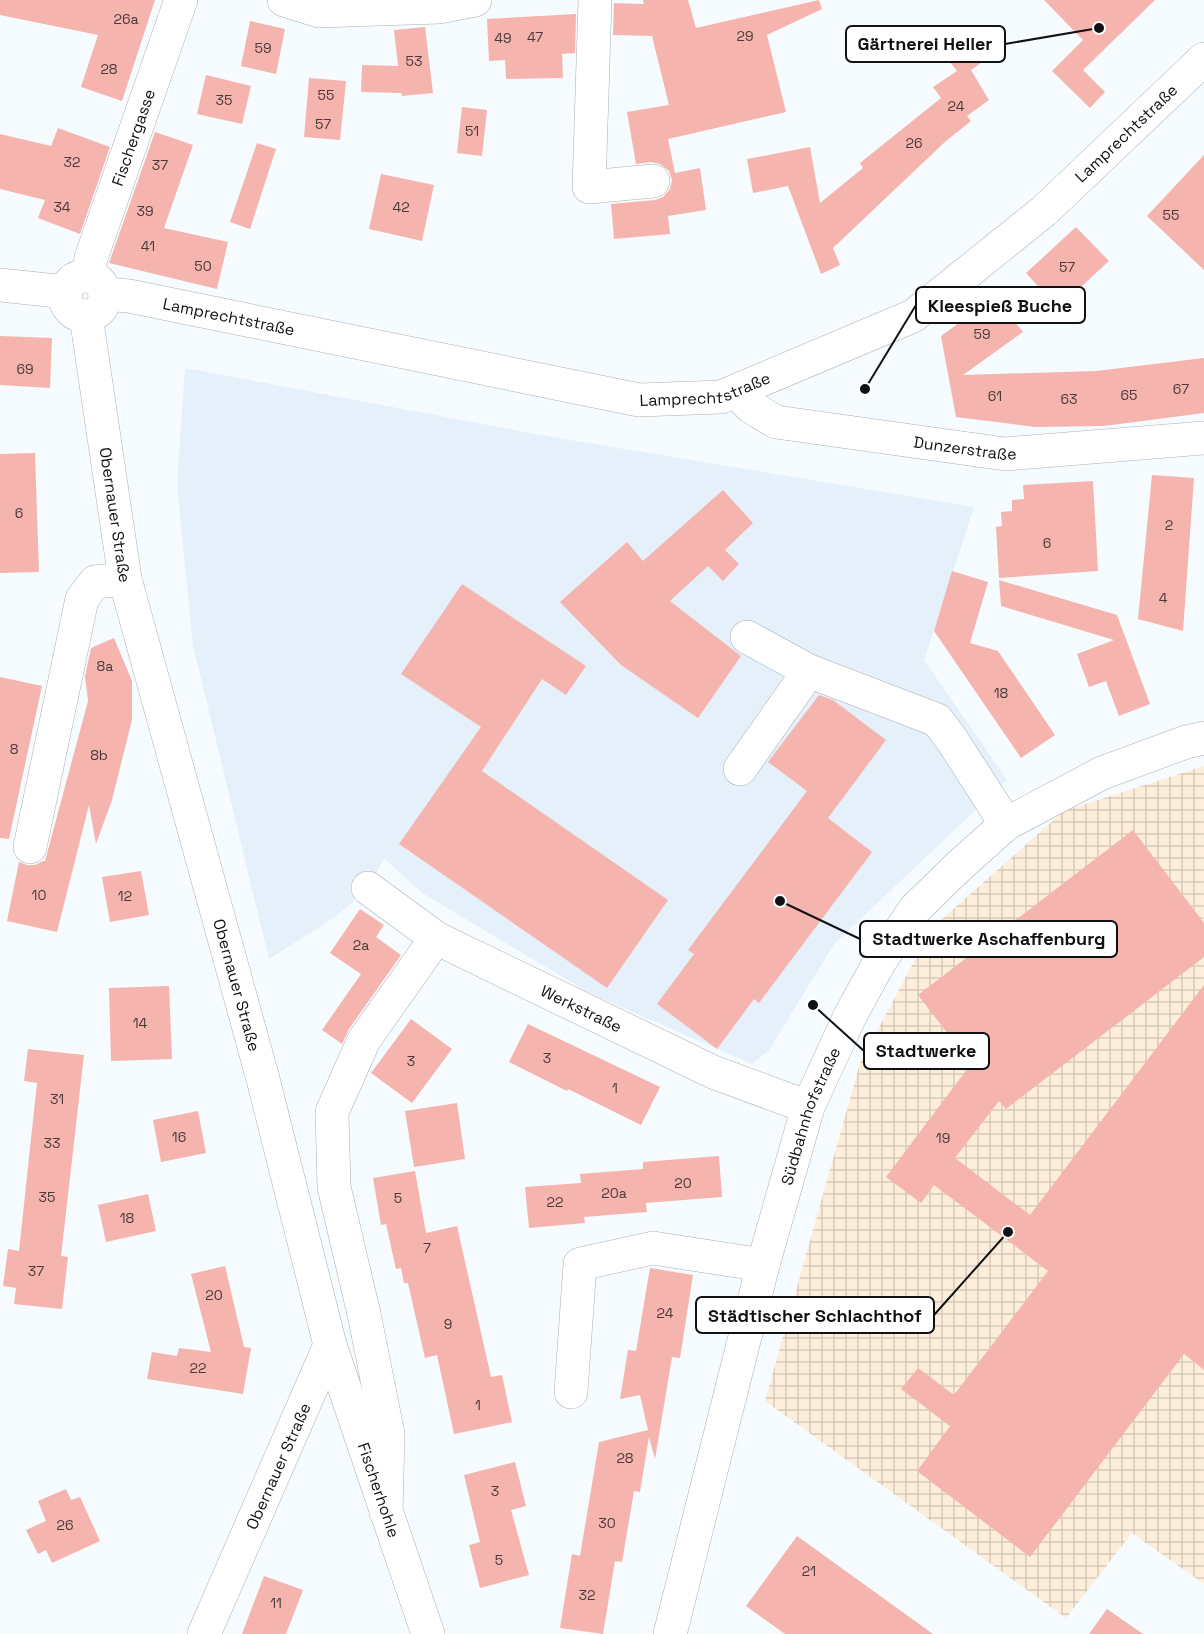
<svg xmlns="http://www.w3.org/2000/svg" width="1204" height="1634" viewBox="0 0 1204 1634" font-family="'Space Grotesk',sans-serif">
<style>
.built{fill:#e5f0fa}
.industrial{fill:url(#industrial-grid)}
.building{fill:#f6b4ae}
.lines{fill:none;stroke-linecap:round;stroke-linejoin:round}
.minor-casing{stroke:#aaafb4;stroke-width:34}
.minor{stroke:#fff;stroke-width:33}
.labels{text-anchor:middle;stroke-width:5;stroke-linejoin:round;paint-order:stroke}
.number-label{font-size:14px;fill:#4a3a3a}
.street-label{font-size:16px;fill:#101113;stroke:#fff}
.leader{fill:none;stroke:#101113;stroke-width:2}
.callout-dot{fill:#101113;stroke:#fff;stroke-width:2}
.callout{fill:#fff;stroke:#101113;stroke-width:2}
.callout-label{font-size:18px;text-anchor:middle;font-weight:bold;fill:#101113}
</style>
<defs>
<pattern id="industrial-grid" width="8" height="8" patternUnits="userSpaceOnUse" patternTransform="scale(1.5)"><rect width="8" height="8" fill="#fceeda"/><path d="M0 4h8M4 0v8" fill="none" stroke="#d7cbba"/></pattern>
</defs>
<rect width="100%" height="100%" fill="#f5fbff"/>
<!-- built -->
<path class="built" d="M185,368L546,436L974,507L924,660L1007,780L834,944L769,1050L752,1064L589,993L421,892L384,858L368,888L335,917L269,959L193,645L177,485Z"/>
<!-- industrial -->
<path class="industrial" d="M1204,766V1584L1132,1533L1066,1618L765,1401L860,1063L932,928L1064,811Z"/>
<!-- building -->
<path class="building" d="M0,0H155L122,101L81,87L98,35L0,15Z
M643,0H688L696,28L819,0L822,9L767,35L786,112L668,139L675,173L700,168L706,210L668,216L670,234L614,239L611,204L655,200L663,197L670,189L672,180L669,171L660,164L651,162L636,164L627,112L669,105L652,36L613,35L614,3L644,4Z
M1044,0H1155L1083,70L1105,92L1090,108L1052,71L1083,40Z
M576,14L575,53L562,54L563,78L506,79L505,60L489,61L487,19Z
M250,21L285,29L276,74L241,66Z
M425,27L433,93L402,96L401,93L361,92L362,65L398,66L394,30Z
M960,33L982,62L971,70L989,100L967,116L971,121L946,141L833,248L840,265L821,274L788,186L753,193L747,159L810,147L820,203L863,168L860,163L941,98L933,87L957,71L939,48Z
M206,75L251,86L242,124L197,114Z
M309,78L346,81L340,140L304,137Z
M462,107L487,110L482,156L457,153Z
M58,128L110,147L80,234L38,218L45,200L0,189V134L51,146Z
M155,132L193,145L164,228L228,242L217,289L109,263Z
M257,143L276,149L250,229L230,222Z
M1204,155V270L1147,216Z
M381,174L434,185L422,241L369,229Z
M1076,227L1109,261L1058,308L1026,273Z
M995,297L1023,332L963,375L1096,371L1204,358V413L1104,426L1035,427L956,417L941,336Z
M0,336L52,338L50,388L0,385Z
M35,453L39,572L0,573V454Z
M1152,475L1194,478L1183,631L1138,619Z
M1093,481L1098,571L999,578L996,527L1002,526L1001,512L1012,511V500L1024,499L1023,485Z
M723,490L753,523L725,550L739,564L723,581L708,566L670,601L741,656L698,718L621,665L560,602L627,542L643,561Z
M952,571L988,582L970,643L998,651L1055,735L1021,758L934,631Z
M999,580L1117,615L1150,704L1119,716L1106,681L1089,687L1077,654L1114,640L1001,606Z
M462,584L586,666L566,695L542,679L482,771L668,900L607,988L399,844L481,727L401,674Z
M114,638L132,681V720L112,800L96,844L89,805L57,932L7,921L19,862L27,865H35L43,861H45L88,701L85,676L91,648Z
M0,677L42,686L9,839L0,838Z
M819,695L833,700L886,740L828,818L872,852L759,1003L754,999L717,1049L657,1004L694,954L688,950L807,791L768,762Z
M1133,830L1204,923V957L1006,1109L999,1101L955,1158L1030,1215L1204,985V1370L1184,1354L1030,1557L917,1471L950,1426L901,1389L918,1368L954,1395L1048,1271L934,1185L921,1203L886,1177L971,1064L918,995Z
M141,871L149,915L110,922L102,877Z
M360,909L384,925L376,937L401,955L349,1029L342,1044L322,1030L361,974L330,953Z
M169,986L172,1059L111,1061L109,988Z
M411,1019L452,1049L412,1103L371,1073Z
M528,1024L660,1087L641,1125L568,1089L567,1091L509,1062Z
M28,1049L84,1055L61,1256L68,1257L62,1309L14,1304L16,1288L3,1286L8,1249L19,1251L37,1083L24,1081Z
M457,1103L465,1159L414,1167L405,1111Z
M198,1111L206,1153L161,1162L153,1120Z
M719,1156L722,1197L646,1203L647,1212L584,1217L585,1223L529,1228L525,1187L581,1183L580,1174L643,1169V1162Z
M415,1171L426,1233L457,1226L491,1377L502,1375L512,1422L454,1434L437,1355L425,1358L408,1283H404L401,1268L396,1269L386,1224L381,1225L373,1178Z
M148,1194L156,1231L106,1242L98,1205Z
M225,1266L244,1347L251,1348L243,1394L147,1379L152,1352L177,1356L179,1348L211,1352L191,1274Z
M650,1268L693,1275L680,1358L672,1357L655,1459L649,1437L640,1492L634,1491L622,1562L615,1561L603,1634L560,1628L572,1554L580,1556L599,1442L648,1430L640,1395L620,1399L628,1350L636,1351Z
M515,1462L526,1506L511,1510L529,1575L480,1588L469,1545L480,1542L464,1475Z
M66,1489L71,1500L80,1497L100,1541L52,1563L46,1550L38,1554L26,1530L46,1521L38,1501Z
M797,1536L933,1634H785L746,1606Z
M264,1576L303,1590L286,1634H242Z
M1107,1609L1143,1634H1089Z"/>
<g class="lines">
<!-- minor casing -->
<g class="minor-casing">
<g id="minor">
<path d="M284,0L319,11L439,7L475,0"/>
<path d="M595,0L589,187L653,181"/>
<path id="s1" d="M88,276L91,258L181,0"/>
<circle cx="85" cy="296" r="20"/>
<path d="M0,285L66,292"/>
<path id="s2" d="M105,294L129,296L639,400L721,397L913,316L1044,211L1204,59"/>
<path id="s3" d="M86,316L125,579L263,1079L330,1345L204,1634"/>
<path id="s4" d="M736,391L751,407L776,422L1005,454L1204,438"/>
<path d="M747,637L809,671"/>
<path d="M740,769L809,671L937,720L952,740L1006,824"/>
<path d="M30,847L82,599L95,582L125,579"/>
<path id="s5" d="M368,888L436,938L713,1072L808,1107"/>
<path id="s6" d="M330,1345L428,1634"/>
<path d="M571,1392L580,1264L653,1248L763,1265"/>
<path d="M386,1512L388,1434L364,1314L334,1187L332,1112L364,1040L436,938"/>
<path id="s7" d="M670,1634L763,1265L808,1107L850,1016L879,963L914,910L958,867L1006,824L1102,773L1186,742L1204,738"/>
</g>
</g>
<!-- minor -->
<use href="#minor" class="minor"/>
</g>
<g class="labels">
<!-- number labels -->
<g class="number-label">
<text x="126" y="24">26a</text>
<text x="745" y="41">29</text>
<text x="535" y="42">47</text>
<text x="503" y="43">49</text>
<text x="263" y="53">59</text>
<text x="414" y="66">53</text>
<text x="109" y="74">28</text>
<text x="326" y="100">55</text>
<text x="224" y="105">35</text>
<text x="956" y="111">24</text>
<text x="323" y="129">57</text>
<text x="472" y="136">51</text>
<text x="914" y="148">26</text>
<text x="72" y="167">32</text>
<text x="160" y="170">37</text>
<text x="62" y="212">34</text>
<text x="401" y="212">42</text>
<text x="145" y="216">39</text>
<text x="1171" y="220">55</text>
<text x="148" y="251">41</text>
<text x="203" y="271">50</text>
<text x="1067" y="272">57</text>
<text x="982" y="339">59</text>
<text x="25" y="374">69</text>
<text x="1181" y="394">67</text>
<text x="1129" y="400">65</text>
<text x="995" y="401">61</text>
<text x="1069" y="404">63</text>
<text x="19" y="518">6</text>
<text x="1169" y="530">2</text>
<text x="1047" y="548">6</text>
<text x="1163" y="603">4</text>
<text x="105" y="671">8a</text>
<text x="1001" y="698">18</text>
<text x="14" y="754">8</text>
<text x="99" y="760">8b</text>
<text x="39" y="900">10</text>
<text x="125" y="901">12</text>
<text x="361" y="950">2a</text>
<text x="140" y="1028">14</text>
<text x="547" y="1063">3</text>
<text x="411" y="1066">3</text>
<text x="615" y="1093">1</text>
<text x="57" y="1104">31</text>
<text x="179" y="1142">16</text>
<text x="943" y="1143">19</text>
<text x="52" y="1148">33</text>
<text x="683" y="1188">20</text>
<text x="614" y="1198">20a</text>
<text x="47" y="1202">35</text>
<text x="398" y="1203">5</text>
<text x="555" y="1207">22</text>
<text x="127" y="1223">18</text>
<text x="427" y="1253">7</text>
<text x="36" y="1276">37</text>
<text x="214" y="1300">20</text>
<text x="665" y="1318">24</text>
<text x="448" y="1329">9</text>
<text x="198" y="1373">22</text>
<text x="478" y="1410">1</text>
<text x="625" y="1463">28</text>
<text x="495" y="1496">3</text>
<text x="607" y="1528">30</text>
<text x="65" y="1530">26</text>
<text x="499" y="1565">5</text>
<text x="809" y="1576">21</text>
<text x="587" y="1600">32</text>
<text x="276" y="1608">11</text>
</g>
<!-- street labels -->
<g class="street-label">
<text dy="6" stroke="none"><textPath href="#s2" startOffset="1116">Lamprechtstraße</textPath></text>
<text dy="6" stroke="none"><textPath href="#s1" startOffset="146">Fischergasse</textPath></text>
<text dy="6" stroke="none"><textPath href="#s2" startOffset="126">Lamprechtstraße</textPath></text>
<text dy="6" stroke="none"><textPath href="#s2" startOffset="612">Lamprechtstraße</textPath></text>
<text dy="6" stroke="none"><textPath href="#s4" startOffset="242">Dunzerstraße</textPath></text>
<text dy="6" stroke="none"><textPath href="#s3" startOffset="201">Obernauer Straße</textPath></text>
<text dy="6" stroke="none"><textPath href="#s3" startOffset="687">Obernauer Straße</textPath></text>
<text dy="6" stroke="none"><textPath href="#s5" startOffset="246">Werkstraße</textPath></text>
<text dy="6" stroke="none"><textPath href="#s7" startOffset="537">Südbahnhofstraße</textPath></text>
<text transform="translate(278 1466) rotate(-66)" y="6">Obernauer Straße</text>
<text dy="6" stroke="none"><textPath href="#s6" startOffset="153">Fischerhohle</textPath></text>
</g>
</g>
<!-- callouts -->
<path class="leader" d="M1099 28L1005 44M865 389L916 305M780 901L860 939M813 1005L864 1051M1008 1232L934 1315"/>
<g class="callout-dot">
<circle cx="1099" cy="28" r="6"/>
<circle cx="865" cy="389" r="6"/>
<circle cx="780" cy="901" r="6"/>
<circle cx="813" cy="1005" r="6"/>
<circle cx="1008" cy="1232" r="6"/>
</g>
<g class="callout">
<rect x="846" y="26" width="159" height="36" rx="6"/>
<rect x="916" y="287" width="169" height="36" rx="6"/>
<rect x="860" y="921" width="257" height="36" rx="6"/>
<rect x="864" y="1033" width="125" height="36" rx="6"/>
<rect x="696" y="1297" width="238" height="36" rx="6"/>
</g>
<g class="callout-label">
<text x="925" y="50">Gärtnerei Heller</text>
<text x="1000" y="312">Kleespieß Buche</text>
<text x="989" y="945">Stadtwerke Aschaffenburg</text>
<text x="926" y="1057">Stadtwerke</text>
<text x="815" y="1322">Städtischer Schlachthof</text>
</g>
</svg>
